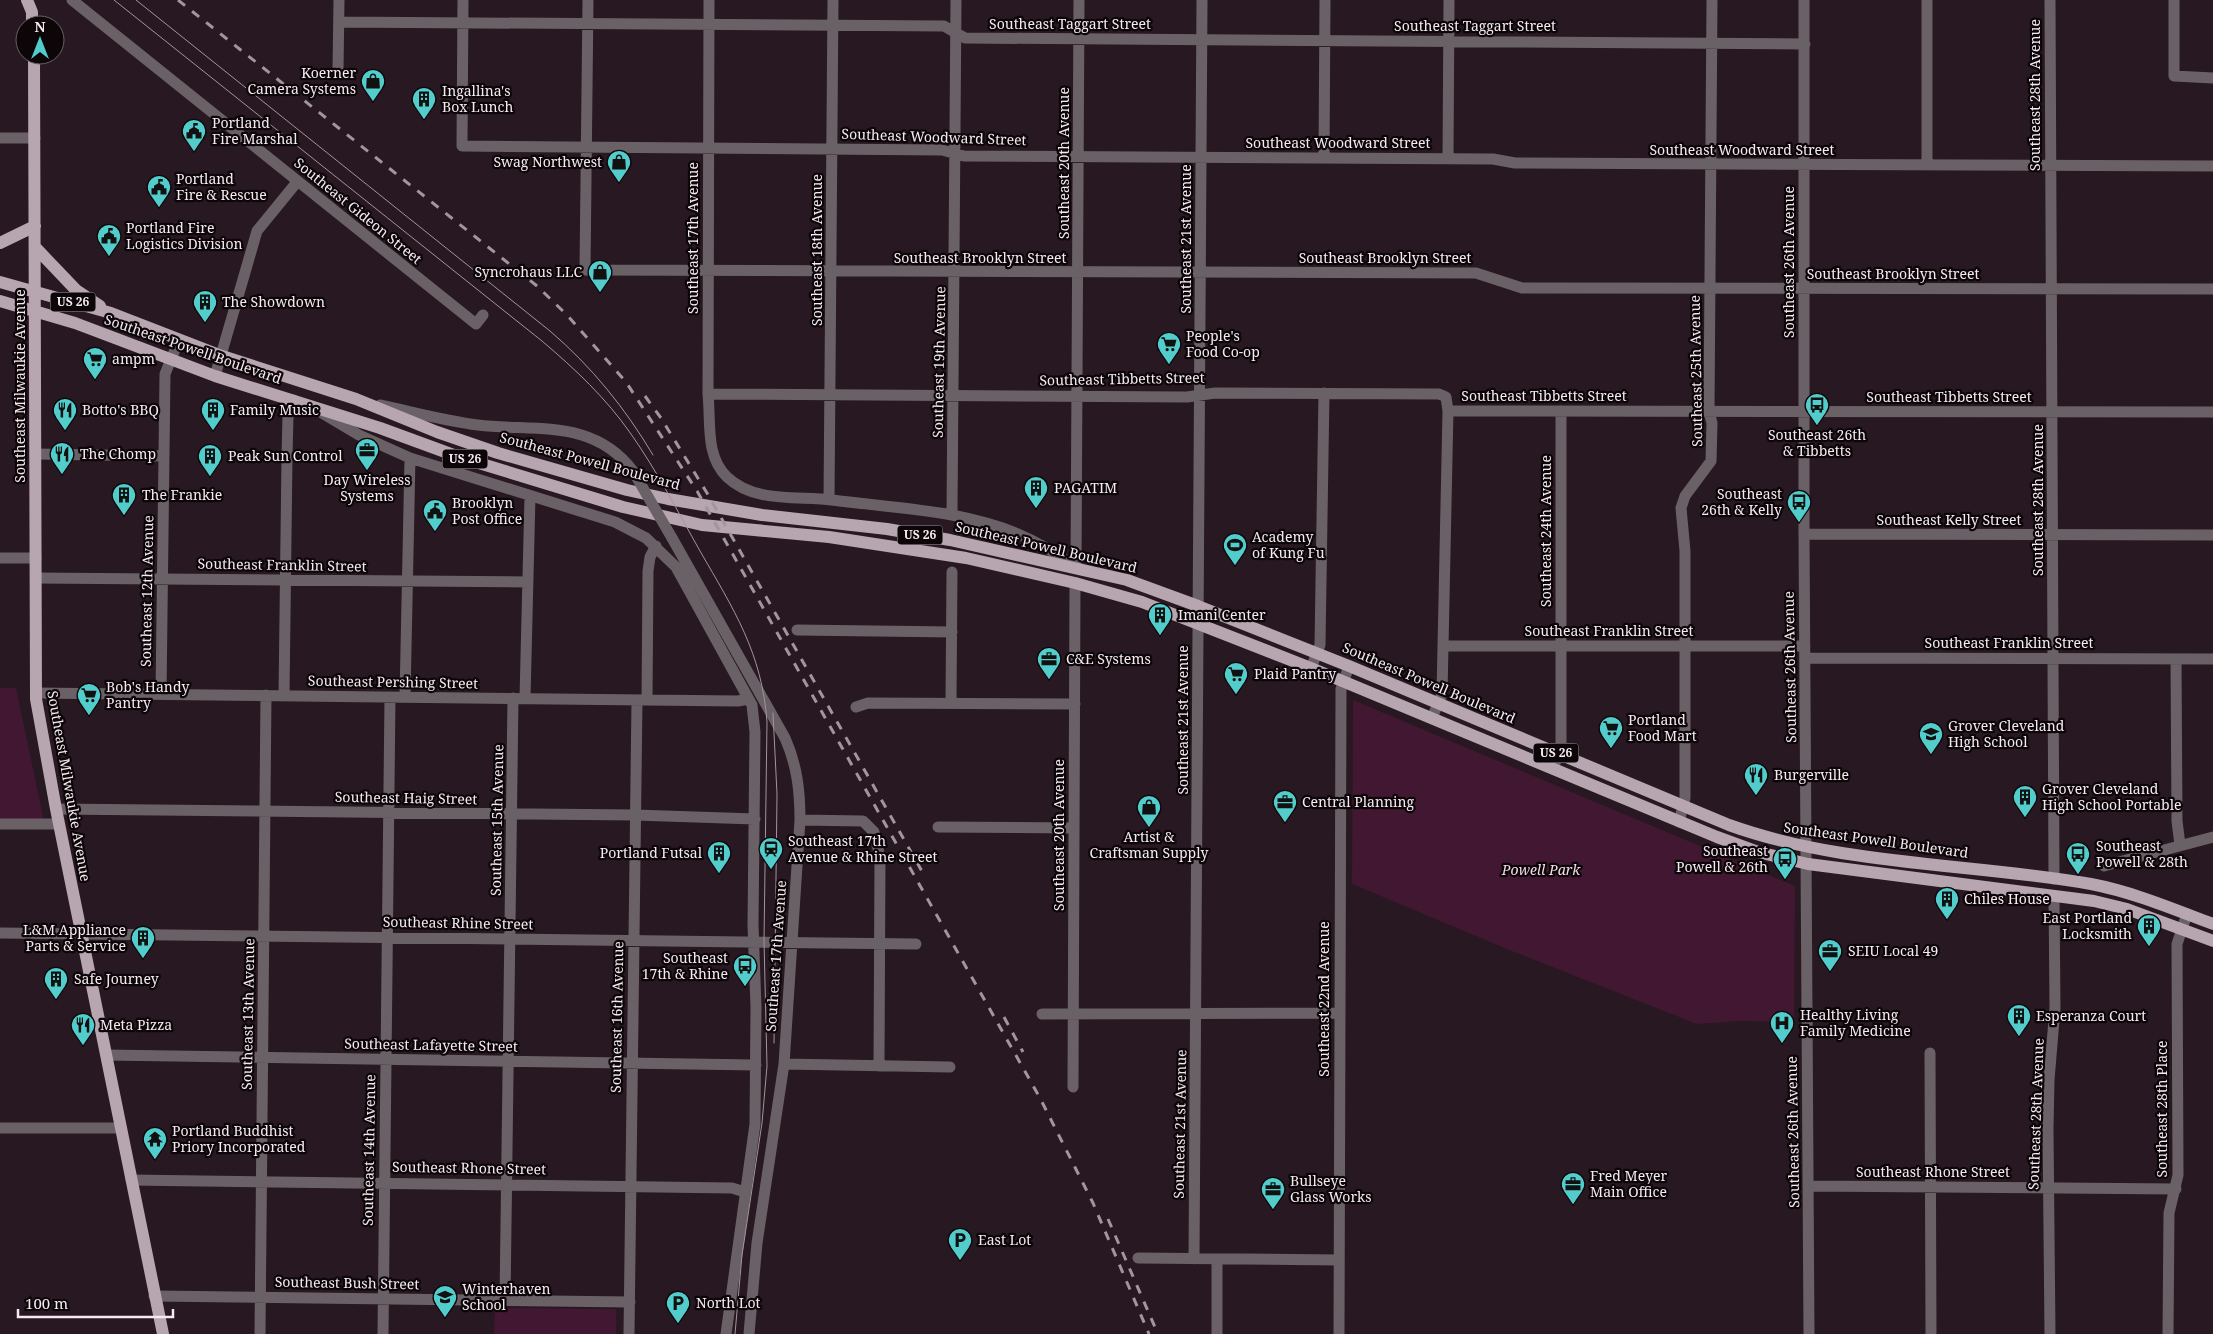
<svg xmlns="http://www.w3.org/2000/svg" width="2213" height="1334" viewBox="0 0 2213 1334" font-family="'Noto Serif',serif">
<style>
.green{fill:#421732}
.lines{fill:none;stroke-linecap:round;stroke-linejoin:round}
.minor{stroke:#6a6166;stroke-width:11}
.major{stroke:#b7a5af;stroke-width:12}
.tram{stroke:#a2959c;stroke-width:1}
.rail{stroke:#a2959c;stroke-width:3;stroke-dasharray:9 9;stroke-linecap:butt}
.minor-bridge{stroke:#6a6166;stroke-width:11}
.labels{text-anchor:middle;stroke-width:4.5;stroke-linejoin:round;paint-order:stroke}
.shield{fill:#0c0609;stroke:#afa6ab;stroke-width:1}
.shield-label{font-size:12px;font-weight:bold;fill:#f5eaf0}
.street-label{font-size:14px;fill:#f5eaf0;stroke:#0c0609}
.poi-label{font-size:14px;fill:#f5eaf0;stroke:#0c0609;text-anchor:start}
.park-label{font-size:14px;font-style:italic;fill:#f4dce9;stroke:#0c0609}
</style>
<rect width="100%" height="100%" fill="#281821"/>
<!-- green -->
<path class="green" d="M0,688H16L44,821L0,820Z
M1353,700L1795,886L1794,1022L1742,1021L1697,1024L1512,951L1352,884Z
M495,1308L616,1309V1334H494Z"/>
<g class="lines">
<!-- minor -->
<path class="minor" d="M72,0L476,324L483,315
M463,0L462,146L942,150L964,156L1493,159L1515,163L2213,166
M588,0L585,270L1476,273L1522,288L2213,289
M709,0L708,394C711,422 705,456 727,477C754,503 797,496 832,500C871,505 912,508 952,515C1003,525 1033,537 1076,567
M1804,0V534L1809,1334
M2050,0L2054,879
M2174,0V76L2213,78
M339,22L944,26L965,38L1805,44
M338,71L339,0
M0,138H35
M1324,158L1325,0
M1448,158L1449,0
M1927,165V0
M215,376L257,231L297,182
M708,394L1187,397L1215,393L1439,394L1446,397L1448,411L1442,694L1432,718
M380,405C413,412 445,421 478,425C536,432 593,418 633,471
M1448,411L2213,412
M322,413L359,435L410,458L615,522L646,538L676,567L752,705L755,732L753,925L756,1007L755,1124L726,1334
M35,454L164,456
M829,500L833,0
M952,515L956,0
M1804,534L2213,535
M672,538L785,738C797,765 800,791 800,820L784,1064L757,1243L749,1334
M0,558H36
M1076,567L1079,0
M36,578L528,582
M797,630L952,632
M1443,646H1805
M1805,658L2213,659
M2176,659L2177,821L2180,845
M1311,668L1320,645L1324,393
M36,693L738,701L748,699
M161,694L165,374L179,340
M284,695L287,457L288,415L294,400
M405,697L410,458
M525,698L530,496
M647,700L648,571L650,557L656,546
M951,702L952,572
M856,707L868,703L1075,704
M1553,769L1561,745V411
M56,809L635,815L755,819
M800,820L863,821L874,832L880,857L879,1066
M1679,822L1685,798V551L1681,508L1685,496L1711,461L1712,423L1709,412L1712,0
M0,824H59
M938,827L1074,828
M2104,866L2213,837
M0,933L916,944
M1042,1014L1338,1013
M1930,1053L1931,1334
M106,1055L756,1065
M784,1064L950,1067
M1073,1087L1075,583
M0,1128H121
M131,1180L732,1188L745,1192
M1809,1186L2176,1189
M1138,1258L1339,1260
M1194,1259L1202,0
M154,1296L630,1302
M505,1301L513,698
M260,1334L266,695
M383,1334L390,697
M629,1334L637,700
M1217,1334V1259
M1339,1334L1341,689L1349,666
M2050,1334L2048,1129L2049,1080L2055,1008L2054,896
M2168,1334L2169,1213L2178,1175L2177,944L2187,914"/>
<!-- major -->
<path class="major" d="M27,0L32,12V25
M34,55L36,699L56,809L163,1334
M0,243L35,226
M35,247L76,290L100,306
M0,282L111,313L222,356L356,399L437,432L498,453L627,490L668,499L762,515L887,529L950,540L1127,580L1198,606L1349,666L1729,825C1843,866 1971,863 2091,884C2133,892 2173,909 2213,924
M0,301L75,323L215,376L380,428L459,457L623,507L702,525L829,537L966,558L1075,583L1142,602L1311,668L1717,837L1758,852L1808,864L2094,901L2127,909L2213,941"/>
<!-- tram -->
<path class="tram" d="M114,0L542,341C575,369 606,398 631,434C657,471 678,512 700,551C734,610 762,653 767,722L764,941L767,1066L762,1123L742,1255L735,1334
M136,0L550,331C592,367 625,408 653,455
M773,713L777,794L774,1043"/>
<!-- rail -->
<path class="rail" d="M178,0L537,286L568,316L626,382L697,491L1040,1098L1093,1203L1149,1334
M645,396L661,418L707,493L923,873
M1004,1017L1023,1052
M1108,1219L1158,1334"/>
<!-- minor-bridge -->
<path class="minor-bridge" d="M633,471L672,538"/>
</g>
<!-- icons -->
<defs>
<g id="shop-pin" transform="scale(1.25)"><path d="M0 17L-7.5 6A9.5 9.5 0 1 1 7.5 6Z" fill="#52cdcc" stroke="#0c0609"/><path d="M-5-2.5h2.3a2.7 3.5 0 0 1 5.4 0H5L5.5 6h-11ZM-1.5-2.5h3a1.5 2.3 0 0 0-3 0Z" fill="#111"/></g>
<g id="building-pin" transform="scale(1.25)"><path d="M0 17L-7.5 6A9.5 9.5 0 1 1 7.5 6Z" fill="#52cdcc" stroke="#0c0609"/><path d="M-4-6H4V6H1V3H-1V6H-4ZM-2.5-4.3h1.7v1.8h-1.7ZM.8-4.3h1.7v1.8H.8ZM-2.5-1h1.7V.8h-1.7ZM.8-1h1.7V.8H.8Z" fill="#111"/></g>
<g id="civic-pin" transform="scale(1.25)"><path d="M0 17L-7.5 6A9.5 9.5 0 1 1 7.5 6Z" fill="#52cdcc" stroke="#0c0609"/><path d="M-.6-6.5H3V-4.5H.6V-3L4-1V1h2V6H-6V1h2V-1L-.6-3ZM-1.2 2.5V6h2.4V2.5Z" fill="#111"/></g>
<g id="supermarket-pin" transform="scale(1.25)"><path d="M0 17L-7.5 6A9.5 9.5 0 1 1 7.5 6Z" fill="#52cdcc" stroke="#0c0609"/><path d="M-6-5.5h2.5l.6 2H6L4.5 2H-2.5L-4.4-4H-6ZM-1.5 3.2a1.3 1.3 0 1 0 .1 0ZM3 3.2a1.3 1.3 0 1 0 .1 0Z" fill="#111"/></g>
<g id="bus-pin" transform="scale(1.25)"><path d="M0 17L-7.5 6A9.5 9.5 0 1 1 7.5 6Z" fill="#52cdcc" stroke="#0c0609"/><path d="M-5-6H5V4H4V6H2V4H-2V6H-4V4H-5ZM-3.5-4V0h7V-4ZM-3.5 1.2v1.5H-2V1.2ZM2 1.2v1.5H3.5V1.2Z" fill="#111"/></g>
<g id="restaurant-pin" transform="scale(1.25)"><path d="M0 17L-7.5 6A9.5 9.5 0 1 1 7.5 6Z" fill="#52cdcc" stroke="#0c0609"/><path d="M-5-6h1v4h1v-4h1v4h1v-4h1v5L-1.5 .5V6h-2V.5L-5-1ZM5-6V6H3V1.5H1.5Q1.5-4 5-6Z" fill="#111"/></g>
<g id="office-pin" transform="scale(1.25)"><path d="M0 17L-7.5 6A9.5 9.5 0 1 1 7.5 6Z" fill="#52cdcc" stroke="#0c0609"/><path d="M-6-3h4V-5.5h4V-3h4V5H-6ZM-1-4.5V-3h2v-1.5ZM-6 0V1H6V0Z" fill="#111"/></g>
<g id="stadium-pin" transform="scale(1.25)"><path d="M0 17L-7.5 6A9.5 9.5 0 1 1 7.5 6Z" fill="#52cdcc" stroke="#0c0609"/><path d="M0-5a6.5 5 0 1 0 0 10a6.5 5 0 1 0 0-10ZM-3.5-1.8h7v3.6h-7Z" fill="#111"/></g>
<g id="school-pin" transform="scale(1.25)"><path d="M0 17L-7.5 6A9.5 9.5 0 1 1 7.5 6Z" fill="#52cdcc" stroke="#0c0609"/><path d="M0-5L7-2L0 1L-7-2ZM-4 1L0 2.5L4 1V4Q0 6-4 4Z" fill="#111"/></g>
<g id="station-pin" transform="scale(1.25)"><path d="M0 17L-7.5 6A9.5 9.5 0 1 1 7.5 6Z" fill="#52cdcc" stroke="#0c0609"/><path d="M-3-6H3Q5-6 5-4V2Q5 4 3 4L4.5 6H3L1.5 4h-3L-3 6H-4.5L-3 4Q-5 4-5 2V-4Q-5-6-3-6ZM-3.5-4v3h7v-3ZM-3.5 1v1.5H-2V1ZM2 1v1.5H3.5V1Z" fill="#111"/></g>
<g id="hospital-pin" transform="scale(1.25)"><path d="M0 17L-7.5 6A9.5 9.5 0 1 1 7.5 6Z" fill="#52cdcc" stroke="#0c0609"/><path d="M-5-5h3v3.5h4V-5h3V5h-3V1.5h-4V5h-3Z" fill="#111"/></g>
<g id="temple-pin" transform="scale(1.25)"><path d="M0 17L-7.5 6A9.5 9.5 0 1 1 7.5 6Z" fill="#52cdcc" stroke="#0c0609"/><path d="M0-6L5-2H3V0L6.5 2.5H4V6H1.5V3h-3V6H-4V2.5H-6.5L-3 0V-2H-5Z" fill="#111"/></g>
<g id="parking-pin" transform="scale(1.25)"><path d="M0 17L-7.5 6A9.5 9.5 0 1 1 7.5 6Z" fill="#52cdcc" stroke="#0c0609"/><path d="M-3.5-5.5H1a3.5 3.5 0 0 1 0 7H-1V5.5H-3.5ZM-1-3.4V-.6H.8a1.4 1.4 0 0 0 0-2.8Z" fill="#111"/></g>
</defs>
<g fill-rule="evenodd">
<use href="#shop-pin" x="373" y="81"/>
<use href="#building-pin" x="424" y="99"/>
<use href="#civic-pin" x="194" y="131"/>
<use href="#shop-pin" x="619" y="162"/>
<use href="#civic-pin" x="159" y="187"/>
<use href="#civic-pin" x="109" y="236"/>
<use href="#shop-pin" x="600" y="272"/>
<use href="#building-pin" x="205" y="302"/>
<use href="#supermarket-pin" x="1169" y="344"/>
<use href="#supermarket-pin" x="95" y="359"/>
<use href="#bus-pin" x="1817" y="405"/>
<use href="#restaurant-pin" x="65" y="410"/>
<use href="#building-pin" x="213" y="410"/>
<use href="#office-pin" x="367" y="450"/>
<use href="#restaurant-pin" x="62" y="454"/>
<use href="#building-pin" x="210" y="456"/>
<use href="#building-pin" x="1036" y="488"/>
<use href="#building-pin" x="124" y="495"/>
<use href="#bus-pin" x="1799" y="502"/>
<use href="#civic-pin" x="435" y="511"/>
<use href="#stadium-pin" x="1235" y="545"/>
<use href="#building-pin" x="1160" y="615"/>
<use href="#office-pin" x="1049" y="659"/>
<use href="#supermarket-pin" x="1236" y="674"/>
<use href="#supermarket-pin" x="89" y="695"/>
<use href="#supermarket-pin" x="1611" y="728"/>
<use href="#school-pin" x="1931" y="734"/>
<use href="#restaurant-pin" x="1756" y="775"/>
<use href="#building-pin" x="2025" y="797"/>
<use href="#office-pin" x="1285" y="802"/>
<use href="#shop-pin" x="1149" y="807"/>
<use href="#station-pin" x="771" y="849"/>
<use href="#building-pin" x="719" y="853"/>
<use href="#bus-pin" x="2078" y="854"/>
<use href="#bus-pin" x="1785" y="859"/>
<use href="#building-pin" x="1947" y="899"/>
<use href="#building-pin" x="2149" y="926"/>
<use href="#building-pin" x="143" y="938"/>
<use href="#office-pin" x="1830" y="951"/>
<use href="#bus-pin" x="745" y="966"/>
<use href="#building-pin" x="56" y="979"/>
<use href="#building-pin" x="2019" y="1016"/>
<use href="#hospital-pin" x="1782" y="1023"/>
<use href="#restaurant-pin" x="83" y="1025"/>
<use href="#temple-pin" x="155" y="1139"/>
<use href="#office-pin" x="1573" y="1184"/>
<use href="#office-pin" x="1273" y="1189"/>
<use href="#parking-pin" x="960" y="1240"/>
<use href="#school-pin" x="445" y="1297"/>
<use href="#parking-pin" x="678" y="1303"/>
</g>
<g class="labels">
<!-- shield labels -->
<g class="shield">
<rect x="50.5" y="292.5" width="45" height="19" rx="4"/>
<rect x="442.5" y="449.5" width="45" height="19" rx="4"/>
<rect x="897.5" y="525.5" width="45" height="19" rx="4"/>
<rect x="1533.5" y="743.5" width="45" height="19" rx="4"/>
</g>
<g class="shield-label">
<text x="73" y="306">US 26</text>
<text x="465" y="463">US 26</text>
<text x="920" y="539">US 26</text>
<text x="1556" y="757">US 26</text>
</g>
<!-- street labels -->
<g class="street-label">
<text x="1070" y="29">Southeast Taggart Street</text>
<text x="1475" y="31">Southeast Taggart Street</text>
<text transform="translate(2035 95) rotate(-90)" y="5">Southeast 28th Avenue</text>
<text transform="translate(934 137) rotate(2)" y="5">Southeast Woodward Street</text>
<text x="1338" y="148">Southeast Woodward Street</text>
<text x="1742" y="155">Southeast Woodward Street</text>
<text transform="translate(1064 163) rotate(-90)" y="5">Southeast 20th Avenue</text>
<text transform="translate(358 211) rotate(39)" y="5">Southeast Gideon Street</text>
<text transform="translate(693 238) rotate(-90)" y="5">Southeast 17th Avenue</text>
<text transform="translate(1186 239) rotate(-90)" y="5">Southeast 21st Avenue</text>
<text transform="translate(817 250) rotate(-90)" y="5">Southeast 18th Avenue</text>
<text x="980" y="263">Southeast Brooklyn Street</text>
<text x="1385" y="263">Southeast Brooklyn Street</text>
<text transform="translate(1789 262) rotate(-90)" y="5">Southeast 26th Avenue</text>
<text x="1893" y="279">Southeast Brooklyn Street</text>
<text transform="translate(193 349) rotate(19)" y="5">Southeast Powell Boulevard</text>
<text transform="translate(939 362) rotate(-89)" y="5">Southeast 19th Avenue</text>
<text transform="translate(1696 371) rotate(-91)" y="5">Southeast 25th Avenue</text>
<text transform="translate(1122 379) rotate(-1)" y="5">Southeast Tibbetts Street</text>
<text transform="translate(20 386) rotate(-90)" y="5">Southeast Milwaukie Avenue</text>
<text x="1544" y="401">Southeast Tibbetts Street</text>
<text x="1949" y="402">Southeast Tibbetts Street</text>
<text transform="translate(590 461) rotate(15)" y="5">Southeast Powell Boulevard</text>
<text transform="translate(2038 500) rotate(-90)" y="5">Southeast 28th Avenue</text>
<text x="1949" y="525">Southeast Kelly Street</text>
<text transform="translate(1546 531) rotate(-90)" y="5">Southeast 24th Avenue</text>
<text transform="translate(1046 547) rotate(13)" y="5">Southeast Powell Boulevard</text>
<text transform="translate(282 565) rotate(1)" y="5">Southeast Franklin Street</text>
<text transform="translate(147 591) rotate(-89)" y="5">Southeast 12th Avenue</text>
<text x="1609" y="636">Southeast Franklin Street</text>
<text x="2009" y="648">Southeast Franklin Street</text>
<text transform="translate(1790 667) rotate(-91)" y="5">Southeast 26th Avenue</text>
<text transform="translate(393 682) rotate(1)" y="5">Southeast Pershing Street</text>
<text transform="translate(1429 683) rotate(23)" y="5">Southeast Powell Boulevard</text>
<text transform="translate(1183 720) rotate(-90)" y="5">Southeast 21st Avenue</text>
<text transform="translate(69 786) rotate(80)" y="5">Southeast Milwaukie Avenue</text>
<text transform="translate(406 798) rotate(1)" y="5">Southeast Haig Street</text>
<text transform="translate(497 820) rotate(-89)" y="5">Southeast 15th Avenue</text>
<text transform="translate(1059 835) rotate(-90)" y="5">Southeast 20th Avenue</text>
<text transform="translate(1876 840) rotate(8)" y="5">Southeast Powell Boulevard</text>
<text transform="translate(458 923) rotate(1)" y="5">Southeast Rhine Street</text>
<text transform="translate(776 956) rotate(-86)" y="5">Southeast 17th Avenue</text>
<text transform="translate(1324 999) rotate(-90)" y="5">Southeast 22nd Avenue</text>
<text transform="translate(248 1014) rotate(-89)" y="5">Southeast 13th Avenue</text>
<text transform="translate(617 1017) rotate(-89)" y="5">Southeast 16th Avenue</text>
<text transform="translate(431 1045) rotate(1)" y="5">Southeast Lafayette Street</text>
<text transform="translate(2162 1109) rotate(-90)" y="5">Southeast 28th Place</text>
<text transform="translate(2036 1114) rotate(-88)" y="5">Southeast 28th Avenue</text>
<text transform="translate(1180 1124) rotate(-89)" y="5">Southeast 21st Avenue</text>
<text transform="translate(1793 1132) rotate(-91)" y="5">Southeast 26th Avenue</text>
<text transform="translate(369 1150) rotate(-89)" y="5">Southeast 14th Avenue</text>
<text transform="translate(469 1168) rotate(1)" y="5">Southeast Rhone Street</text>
<text x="1933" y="1177">Southeast Rhone Street</text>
<text transform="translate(347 1283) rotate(1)" y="5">Southeast Bush Street</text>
</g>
<!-- poi labels -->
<g class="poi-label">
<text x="356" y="78" text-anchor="end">Koerner<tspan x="356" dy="16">Camera Systems</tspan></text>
<text x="442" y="96">Ingallina's<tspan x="442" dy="16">Box Lunch</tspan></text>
<text x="212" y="128">Portland<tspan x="212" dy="16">Fire Marshal</tspan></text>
<text x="602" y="167" text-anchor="end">Swag Northwest</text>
<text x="176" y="184">Portland<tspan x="176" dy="16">Fire &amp; Rescue</tspan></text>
<text x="126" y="233">Portland Fire<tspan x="126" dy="16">Logistics Division</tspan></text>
<text x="582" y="277" text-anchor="end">Syncrohaus LLC</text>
<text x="222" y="307">The Showdown</text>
<text x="1186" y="341">People's<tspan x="1186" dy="16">Food Co-op</tspan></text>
<text x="112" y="364">ampm</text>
<text x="82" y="415">Botto's BBQ</text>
<text x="230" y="415">Family Music</text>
<text x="1817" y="440" text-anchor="middle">Southeast 26th<tspan x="1817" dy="16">&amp; Tibbetts</tspan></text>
<text x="80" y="459">The Chomp</text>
<text x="228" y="461">Peak Sun Control</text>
<text x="367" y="485" text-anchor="middle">Day Wireless<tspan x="367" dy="16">Systems</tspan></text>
<text x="1054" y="493">PAGATIM</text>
<text x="1782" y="499" text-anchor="end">Southeast<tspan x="1782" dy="16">26th &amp; Kelly</tspan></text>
<text x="142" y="500">The Frankie</text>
<text x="452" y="508">Brooklyn<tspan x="452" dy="16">Post Office</tspan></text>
<text x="1252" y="542">Academy<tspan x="1252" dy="16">of Kung Fu</tspan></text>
<text x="1178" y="620">Imani Center</text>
<text x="1066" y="664">C&amp;E Systems</text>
<text x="1254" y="679">Plaid Pantry</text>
<text x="106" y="692">Bob's Handy<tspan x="106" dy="16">Pantry</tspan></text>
<text x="1628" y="725">Portland<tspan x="1628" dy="16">Food Mart</tspan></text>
<text x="1948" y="731">Grover Cleveland<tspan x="1948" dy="16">High School</tspan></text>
<text x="1774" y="780">Burgerville</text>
<text x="2042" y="794">Grover Cleveland<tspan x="2042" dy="16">High School Portable</tspan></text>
<text x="1302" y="807">Central Planning</text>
<text x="1149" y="842" text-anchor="middle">Artist &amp;<tspan x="1149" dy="16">Craftsman Supply</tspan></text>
<text x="788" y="846">Southeast 17th<tspan x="788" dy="16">Avenue &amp; Rhine Street</tspan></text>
<text x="2096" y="851">Southeast<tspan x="2096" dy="16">Powell &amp; 28th</tspan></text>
<text x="1768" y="856" text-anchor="end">Southeast<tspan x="1768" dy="16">Powell &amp; 26th</tspan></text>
<text x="702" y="858" text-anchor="end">Portland Futsal</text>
<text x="1964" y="904">Chiles House</text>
<text x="2132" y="923" text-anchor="end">East Portland<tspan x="2132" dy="16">Locksmith</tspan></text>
<text x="126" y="935" text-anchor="end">L&amp;M Appliance<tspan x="126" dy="16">Parts &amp; Service</tspan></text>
<text x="1848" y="956">SEIU Local 49</text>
<text x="728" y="963" text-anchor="end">Southeast<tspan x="728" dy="16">17th &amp; Rhine</tspan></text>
<text x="74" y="984">Safe Journey</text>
<text x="1800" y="1020">Healthy Living<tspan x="1800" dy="16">Family Medicine</tspan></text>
<text x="2036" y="1021">Esperanza Court</text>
<text x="100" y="1030">Meta Pizza</text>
<text x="172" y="1136">Portland Buddhist<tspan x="172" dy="16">Priory Incorporated</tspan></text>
<text x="1590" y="1181">Fred Meyer<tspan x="1590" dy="16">Main Office</tspan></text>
<text x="1290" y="1186">Bullseye<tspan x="1290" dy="16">Glass Works</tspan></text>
<text x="978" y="1245">East Lot</text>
<text x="462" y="1294">Winterhaven<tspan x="462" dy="16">School</tspan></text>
<text x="696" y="1308">North Lot</text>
</g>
<!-- park labels -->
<g class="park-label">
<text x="1541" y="875">Powell Park</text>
</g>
</g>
<!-- north arrow -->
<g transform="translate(40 40)"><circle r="24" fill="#0c0609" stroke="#696165"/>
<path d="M0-4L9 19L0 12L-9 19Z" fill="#52cdcc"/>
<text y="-8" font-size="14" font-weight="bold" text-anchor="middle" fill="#f5eaf0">N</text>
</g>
<!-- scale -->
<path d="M18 1309v8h155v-8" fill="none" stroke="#f5eaf0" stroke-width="2.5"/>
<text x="25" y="1309" font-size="15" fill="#f5eaf0" stroke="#0c0609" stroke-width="4" paint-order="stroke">100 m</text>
</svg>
